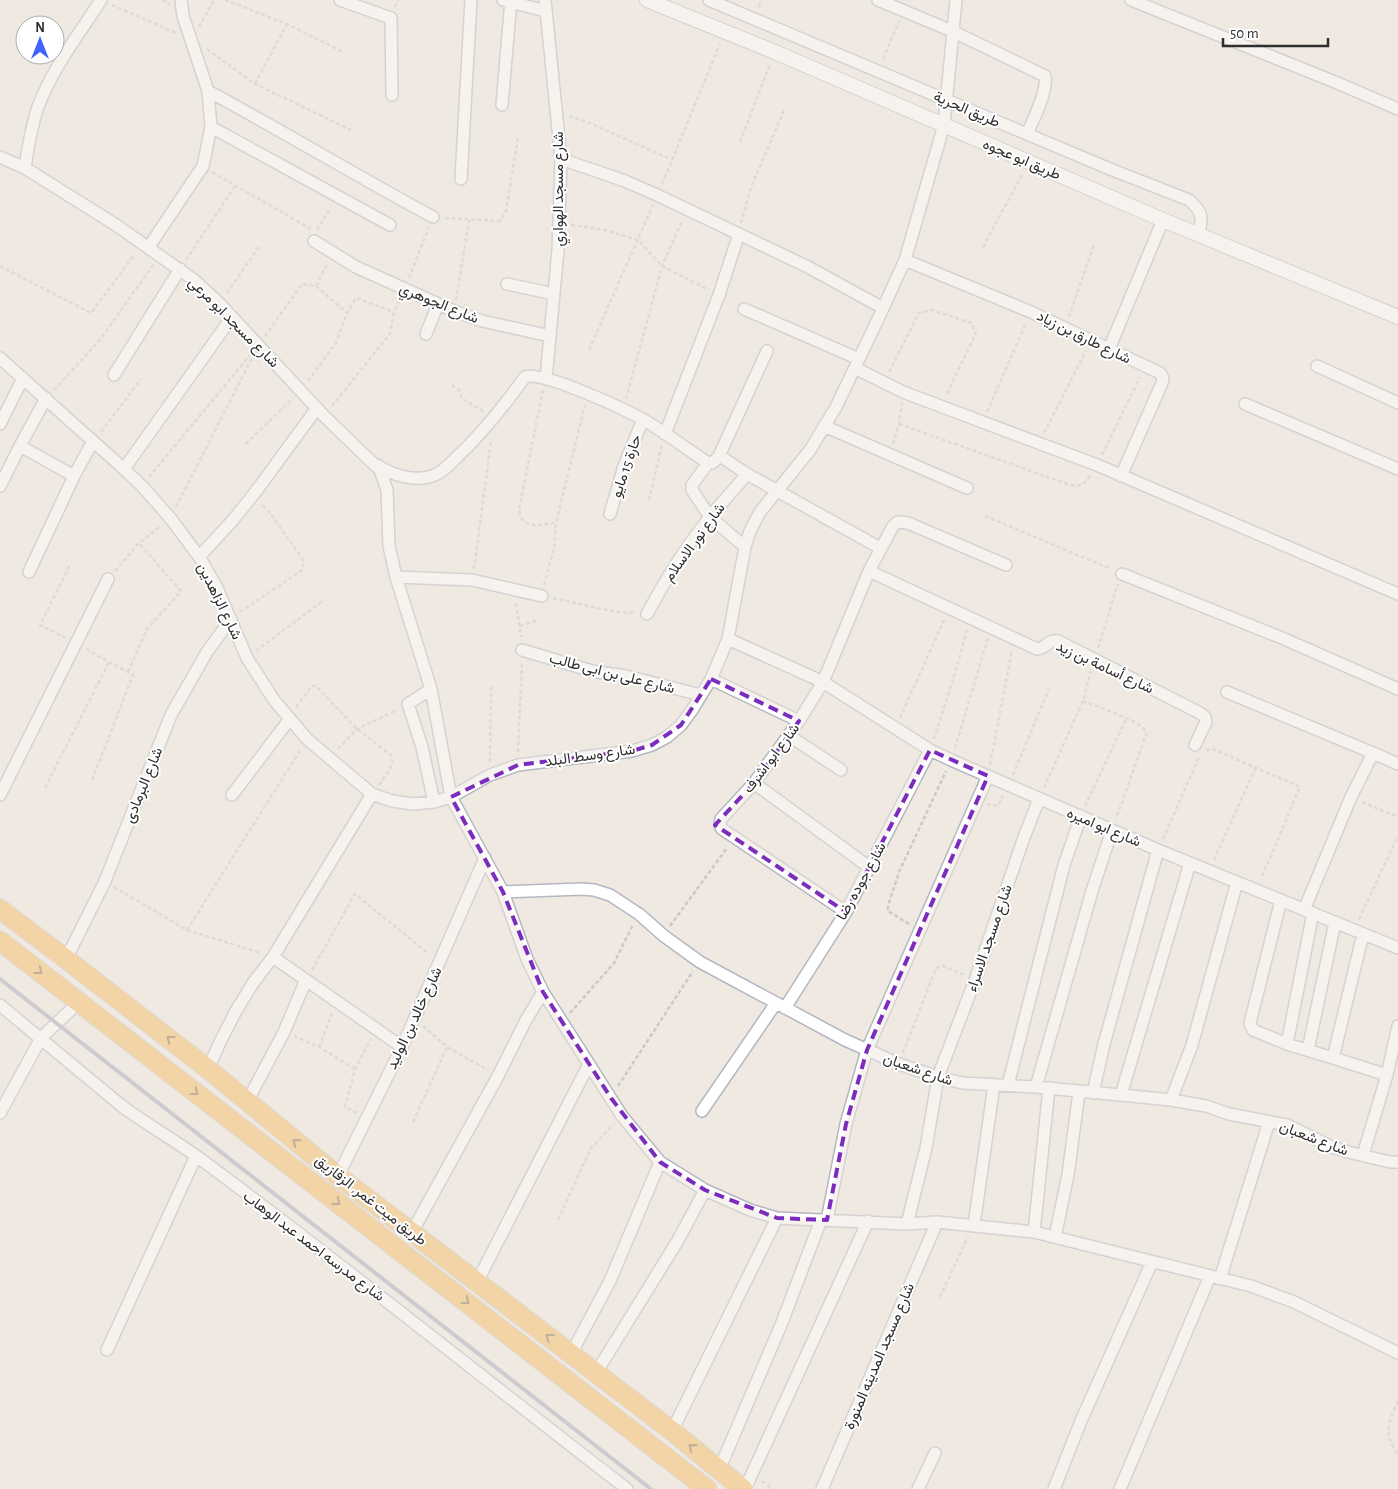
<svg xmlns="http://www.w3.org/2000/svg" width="1398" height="1489" viewBox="0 0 1398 1489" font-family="'Alegreya Sans',Vazirmatn,sans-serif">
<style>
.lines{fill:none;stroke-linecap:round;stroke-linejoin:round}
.minor-casing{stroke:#b4b7c1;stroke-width:14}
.tertiary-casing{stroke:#b4b7c1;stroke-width:16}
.trunk-casing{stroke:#c9c9c9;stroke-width:21}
.path{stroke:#c9c9c9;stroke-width:2.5;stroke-dasharray:4 2.5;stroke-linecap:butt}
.minor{stroke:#fff;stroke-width:11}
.tertiary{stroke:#fff;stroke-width:14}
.trunk{stroke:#f8ba60;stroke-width:19}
.rail{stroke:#a3a6b8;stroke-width:4}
.oneway{stroke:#896d44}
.marked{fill:none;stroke:#7b2cbf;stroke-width:4;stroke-dasharray:10 6;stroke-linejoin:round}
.labels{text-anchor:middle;stroke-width:4;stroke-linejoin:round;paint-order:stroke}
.street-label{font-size:15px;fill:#2e2e2e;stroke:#fff}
</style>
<rect width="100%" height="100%" fill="#efe9e1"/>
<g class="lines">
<!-- minor casing -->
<g class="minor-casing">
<path id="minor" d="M340,0L391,18L392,95
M503,0L545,11
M545,0L561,159L558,250L546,379
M709,0L1110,169L1189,200C1203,212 1203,218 1198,235
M878,0L952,31L1045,76C1048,91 1033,120 1027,134
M1131,0L1335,82L1398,109
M208,91C284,132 357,176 433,217
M502,105L511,0
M211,127L390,225
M0,157L25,168L116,225L194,280L220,304L324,416L380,470L387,490L389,546L396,577L431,689L451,797L503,892L527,959L543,992L622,1116L660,1162L705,1190L750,1210L777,1218L672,1431
M561,159L625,181L657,195L808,267L883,308
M25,168C28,147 31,127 38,107C52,69 79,34 101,0
M461,179L471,0
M314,241L356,267L454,311L482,321L550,336
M148,248L203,166L211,127L208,91L183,16L181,0
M905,260L1031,312L1160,373L1163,378L1162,383L1121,476
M507,284L554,294
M744,309L859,359
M426,334L438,304
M1109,349L1163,220
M0,358L124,469L142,486L171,519L200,558L217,588L247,658L274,700L307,739L372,794L392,801L413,804L434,802L451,797L490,775L518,765L632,751L652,745L667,737L681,725L692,710L711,679L728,639L745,547L750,531L760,512L810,450L836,407L879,317L905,260L944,125L956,0
M1317,366L1398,403
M855,368L903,392L1097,465L1398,594
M114,375L180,269
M1245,404L1398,469
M0,424L23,378
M824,426L967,488
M665,434L719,295L739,234
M20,446L74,476
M719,456L767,351
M708,463L692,485V490L710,517L745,547
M377,465C392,475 414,482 432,476C442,473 450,464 457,457C483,433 504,406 525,377C542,370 626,410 644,420C666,433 687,449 708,463H712L720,456L747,474L880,548
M124,469L232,317
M0,486L20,446L46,398
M610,514L624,466L643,419
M199,557L233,520L257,490L317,408
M869,571L1037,649C1046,649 1048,639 1058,641L1200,713L1205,717L1206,722L1195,745
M29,572L74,476L93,441
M1122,574L1282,638L1398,689
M396,577L472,580L542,596
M647,614C665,580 685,548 709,518C721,503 735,489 747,474
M728,639L823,682L930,750L951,760L1158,850L1398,948
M522,650L592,671L626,676L701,695
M711,679L799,721
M431,689L408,704L422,747L434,802
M1227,692L1373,753
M788,735L841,770
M754,783L869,867
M0,795L108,579
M232,795L289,720
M503,892L582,889L594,890L610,895L639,914L664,936L700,962L845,1040L899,1064L938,1077L962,1083L1036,1087L1121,1095L1171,1100L1206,1106L1229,1114L1287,1125L1332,1147L1348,1152L1390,1162H1398
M1281,900L1250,1023L1253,1030L1287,1044L1333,1058L1363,934
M1304,910L1351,797L1373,753L1398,764
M846,912L722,829L720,825L721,819L754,783L799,721L823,682L869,571L893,526L898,522L908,523L1006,565
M273,957L402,1047
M66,959L105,881L171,715L207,652L231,619
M0,1005L123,1107C148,1125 174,1140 199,1158C344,1265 484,1379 627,1489
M785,1008L846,912L930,750
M1287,1044L1313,913
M1308,1050L1335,922
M1333,1058L1387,1075
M208,1069L221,1040L236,1011L253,983L273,957L372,794
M1008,1085L1064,865L1081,816
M1036,1087L1092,891L1112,830
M1093,1093L1104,1044L1158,850
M1121,1095L1190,863
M1171,1100L1192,1045L1237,882
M247,1102L284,1032L306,980
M702,1111L776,1003
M0,1113L41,1038L79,1002
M1363,1155L1387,1075L1398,1026
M338,1176L402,1047L485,858
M777,1218L907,1224L937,1222L1034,1232L1251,1286L1294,1302L1398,1353
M827,1220L846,1124L867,1050L988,776
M907,1224L926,1148L938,1077L975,980L1023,840L1039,799
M974,1225L994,1085
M412,1232L498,1076L526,1020L543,992
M1034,1232L1049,1088
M1055,1237L1068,1175L1079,1092
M1220,1279L1269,1122
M477,1282L589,1064
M107,1350L196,1156
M571,1354L610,1281L660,1162
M596,1373L677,1242L705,1190
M719,1470L781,1325L821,1220
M745,1489L868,1221
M822,1489L937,1222
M918,1489L935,1453
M1054,1489L1081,1421L1152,1262
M1120,1489L1210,1276"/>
</g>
<!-- tertiary casing -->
<g class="tertiary-casing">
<path id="tertiary" d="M647,0L775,52L1163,220L1398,317"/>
</g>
<!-- trunk casing -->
<g class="trunk-casing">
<path id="trunk" d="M0,909L66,959L208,1069L338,1176L672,1431L743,1489
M0,941L707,1489"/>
</g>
<!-- path -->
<path class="path" d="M163,0L170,5
M225,0L287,24L343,52
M112,5L176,33
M395,7L398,0
M759,7L761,0
M199,27L214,0
M207,49L255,84L351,130
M883,59L899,21
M255,84L287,24
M569,116L587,122L673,160
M740,142L770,64
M212,172L311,229
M662,184L720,44
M445,218L500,221L506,211L518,138
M741,223L751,187L785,108
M571,225L605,230L638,240L662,266L709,290
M317,230L331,207
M983,247L1023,173
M186,260L235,186
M0,266L91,313L135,254
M409,278L429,227
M316,286L328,263
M227,293L259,247
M456,300L469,220
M1069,317L1094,244
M265,336L302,284L316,286L347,313
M589,350L653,205
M889,372L919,313L932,310L971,323L976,333L946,396
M308,381L336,343L347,313L356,298L394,312
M452,385L460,391L461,398L483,411
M54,390L99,341L153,265
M543,390L519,510C522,531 540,524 556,523
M626,399L662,266L682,221
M332,406L390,334L394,312L400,299
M987,412L1026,323
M899,424L1070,485C1081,487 1085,484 1090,475
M101,432L141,379
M1044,433L1086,351
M246,444L293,398
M893,444L899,424L902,403
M1102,455L1140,377
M149,477L251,354
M649,500L662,445
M176,507L253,356
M985,516L1111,569
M474,569L491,441
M115,571L139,543L161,526
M544,585L554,548L556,523L585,405
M553,598L616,612L636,613
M516,603L521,637
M240,612L302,570L304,561L267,509L260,504
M520,626L538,620
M66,638L40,625L70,565
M1098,648L1118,584
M86,649L133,675L91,783
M256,651L324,600
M128,672L147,629L181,591L139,543
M1083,701C1100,708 1130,717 1143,728C1146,731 1146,731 1146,735L1116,819
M296,707L312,686H316L357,729L391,755L392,762L390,769L379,785
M900,718L944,620
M934,739L956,670L967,630
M955,748L988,638
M338,749L357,729L397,710
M1206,750L1213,749L1300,787L1261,879
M518,752L522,663
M490,762L491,686
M990,765L1012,650
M1013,775L1049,689
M45,788L109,662
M1044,788L1083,701L1091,671
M1362,802L1398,817
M987,804L998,806L1003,796
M1085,806L1126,719
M1163,839L1199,757
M1214,860L1256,767
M114,887L187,930L261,953
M1359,919L1398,836
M909,924L888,911V906L899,872L946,771
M670,926L727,848
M187,930L301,749
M312,970L355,894L429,954
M570,1013L614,963L633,925
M423,1026L447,1047L488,1070
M294,1036L319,1047L355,1069
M319,1047L332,1013
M903,1053L936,968L942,966L965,975
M618,1086L693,971
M357,1113L345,1107L355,1069L371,1039
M413,1122L447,1047
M558,1220L591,1148L613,1125
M940,1297L968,1237
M1398,1401C1389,1423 1382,1433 1398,1454
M762,1481L773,1489"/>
<!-- minor -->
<use href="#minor" class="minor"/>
<!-- tertiary -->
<use href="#tertiary" class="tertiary"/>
<!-- trunk -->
<use href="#trunk" class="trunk"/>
<!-- rail -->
<path class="rail" d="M0,979L651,1489"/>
</g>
<!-- one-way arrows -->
<defs><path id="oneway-chevron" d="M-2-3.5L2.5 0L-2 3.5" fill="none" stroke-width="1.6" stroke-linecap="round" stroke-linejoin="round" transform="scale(1.25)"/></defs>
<g class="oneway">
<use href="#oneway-chevron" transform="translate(39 971) rotate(38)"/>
<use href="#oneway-chevron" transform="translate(170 1039) rotate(-142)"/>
<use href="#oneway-chevron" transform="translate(195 1092) rotate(38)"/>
<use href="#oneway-chevron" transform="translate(296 1142) rotate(-141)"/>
<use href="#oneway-chevron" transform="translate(337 1202) rotate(38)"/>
<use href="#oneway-chevron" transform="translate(466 1301) rotate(38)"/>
<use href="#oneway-chevron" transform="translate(549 1337) rotate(-143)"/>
<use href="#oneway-chevron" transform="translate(692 1447) rotate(-140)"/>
</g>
<!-- marked area -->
<path d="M0 0H1398V1489H0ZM711,679L799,721L754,783L715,825L846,912L930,750L988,776L867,1050L846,1124L827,1220L777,1218L705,1190L660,1162L611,1098L543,992L503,892L451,797L518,765L632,751L652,745L681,725Z" fill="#efe9e1" fill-opacity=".55" fill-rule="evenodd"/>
<path class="marked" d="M711,679L799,721L754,783L715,825L846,912L930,750L988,776L867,1050L846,1124L827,1220L777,1218L705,1190L660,1162L611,1098L543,992L503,892L451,797L518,765L632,751L652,745L681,725Z"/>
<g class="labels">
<!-- street labels -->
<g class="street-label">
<text transform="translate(967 109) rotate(23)" y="5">طريق الحرية</text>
<text transform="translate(1022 159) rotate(23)" y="5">طريق ابو عجوه</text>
<text transform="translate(558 189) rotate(-90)" y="5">شارع مسجد الهواري</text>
<text transform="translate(439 303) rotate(22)" y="5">شارع الجوهري</text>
<text transform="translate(234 322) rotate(45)" y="5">شارع مسجد ابو مرعي</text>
<text transform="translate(1084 337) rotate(26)" y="5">شارع طارق بن زياد</text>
<text transform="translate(626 466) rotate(-71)" y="5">حارة 15 مايو</text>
<text transform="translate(694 542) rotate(-54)" y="5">شارع نور الاسلام</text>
<text transform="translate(220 601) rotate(64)" y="5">شارع الزاهدين</text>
<text transform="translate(1105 667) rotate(25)" y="5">شارع أسامة بن زيد</text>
<text transform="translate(612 673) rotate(14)" y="5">شارع على بن ابى طالب</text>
<text transform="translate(590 755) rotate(-8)" y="5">شارع وسط البلد</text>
<text transform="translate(771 758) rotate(-53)" y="5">شارع ابو اشرف</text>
<text transform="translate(143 785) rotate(-68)" y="5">شارع البرمادى</text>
<text transform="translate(1104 827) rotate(23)" y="5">شارع ابو اميره</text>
<text transform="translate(861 881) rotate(-61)" y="5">شارع جوده رضا</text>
<text transform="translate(989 938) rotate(-71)" y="5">شارع مسجد الاسراء</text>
<text transform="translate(414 1018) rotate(-65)" y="5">شارع خالد بن الوليد</text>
<text transform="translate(918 1069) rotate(19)" y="5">شارع شعبان</text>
<text transform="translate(1314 1138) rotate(21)" y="5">شارع شعبان</text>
<text transform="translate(371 1200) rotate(38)" y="5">طريق ميت غمر, الزقازيق</text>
<text transform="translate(314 1246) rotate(37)" y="5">شارع مدرسه احمد عبد الوهاب</text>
<text transform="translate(879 1356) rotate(-67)" y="5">شارع مسجد المدينه المنورة</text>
</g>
</g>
<!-- north arrow -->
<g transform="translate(40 40)"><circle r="24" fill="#ffffff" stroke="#ababab"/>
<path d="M0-4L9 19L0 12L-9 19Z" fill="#4264fb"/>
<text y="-8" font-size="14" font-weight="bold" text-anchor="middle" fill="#2e2e2e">N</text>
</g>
<!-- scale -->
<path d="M1223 38v8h105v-8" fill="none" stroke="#2e2e2e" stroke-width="2.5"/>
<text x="1230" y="38" font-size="15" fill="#2e2e2e" stroke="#ffffff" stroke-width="4" paint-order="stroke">50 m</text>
</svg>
